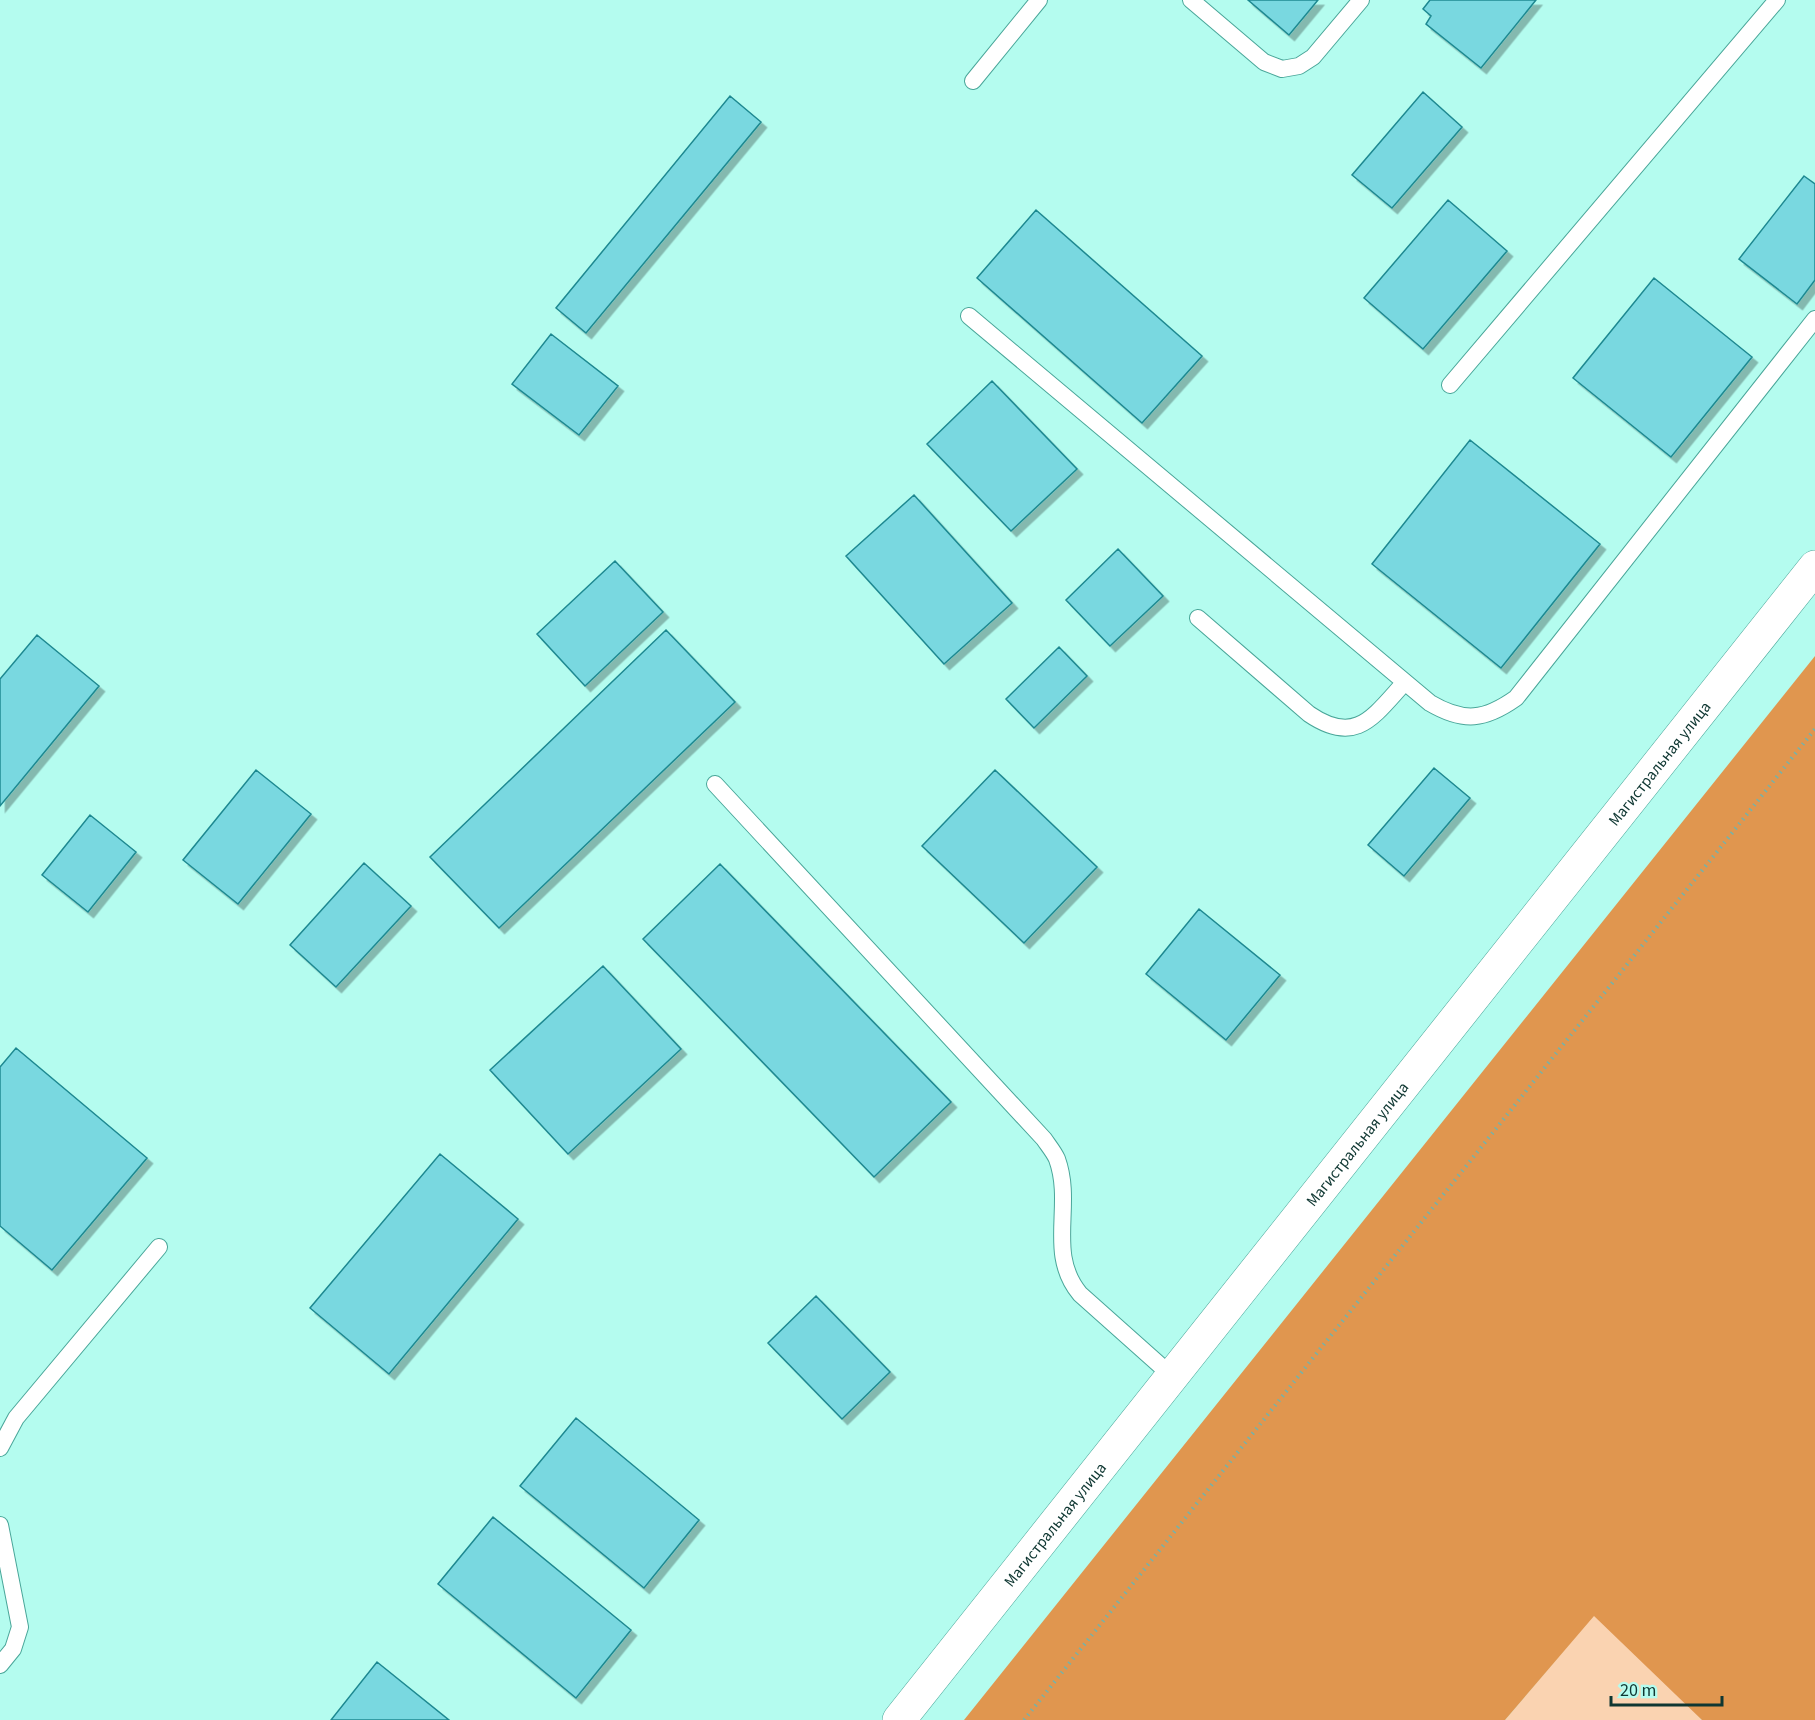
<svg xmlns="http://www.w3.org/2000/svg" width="1815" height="1720" viewBox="0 0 1815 1720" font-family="'Source Sans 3',sans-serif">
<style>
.green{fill:#fad3b1}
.forest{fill:#e0964f}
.building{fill:#79d8e0;stroke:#1f8991;stroke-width:1.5;filter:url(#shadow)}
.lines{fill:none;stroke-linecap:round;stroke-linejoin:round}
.lane-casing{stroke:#49a699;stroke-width:18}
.secondary-casing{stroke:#49a699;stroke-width:34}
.path{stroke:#76b2a8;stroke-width:4;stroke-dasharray:1.5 4.5;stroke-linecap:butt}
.lane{stroke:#fff;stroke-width:16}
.secondary{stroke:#fff;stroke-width:33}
.labels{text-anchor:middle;stroke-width:6;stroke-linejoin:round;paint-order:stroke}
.street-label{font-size:16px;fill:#0f3732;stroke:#b4fcef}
</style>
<defs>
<filter id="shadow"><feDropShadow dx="5.5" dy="5.5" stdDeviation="0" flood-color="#0004"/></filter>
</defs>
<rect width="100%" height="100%" fill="#b4fcef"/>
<!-- green -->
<path class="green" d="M1594,1615L1694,1711L1702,1720H1505Z"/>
<!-- forest -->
<path class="forest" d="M1815,656V1720H1702L1594,1616L1505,1720H964Z"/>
<!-- building -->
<path class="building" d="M1248,0H1318L1289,35Z
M1430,0H1536L1481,68L1426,24L1431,16L1423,9Z
M1423,92L1462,127L1392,208L1352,175Z
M730,96L761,122L586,333L556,308Z
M1804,176L1815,184V280L1797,304L1739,259Z
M1448,200L1507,251L1423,349L1364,298Z
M1036,210L1202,356L1142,423L977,278Z
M1654,278L1752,357L1671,457L1573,378Z
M551,334L618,386L579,435L512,384Z
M992,381L1077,469L1011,531L927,444Z
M1470,440L1600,544L1501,668L1372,564Z
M914,495L1012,603L944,664L846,556Z
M1118,549L1163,596L1110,646L1066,600Z
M615,561L663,612L585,686L537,634Z
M666,630L735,702L499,928L430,857Z
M37,635L99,686L0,806V679Z
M1059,647L1087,676L1034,728L1006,699Z
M1434,768L1470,798L1404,876L1368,845Z
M256,770L311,814L238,904L183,860Z
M995,770L1097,867L1024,943L922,846Z
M90,815L136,852L88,912L42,875Z
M364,863L411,906L336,987L290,945Z
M720,864L951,1102L874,1177L643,939Z
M1199,909L1280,975L1226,1040L1146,974Z
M603,966L681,1049L568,1154L490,1070Z
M16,1048L147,1158L52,1270L0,1226V1067Z
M440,1154L518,1219L389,1374L310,1308Z
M816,1296L890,1372L842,1419L768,1343Z
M576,1418L699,1520L644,1588L520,1486Z
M493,1517L631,1630L576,1698L438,1584Z
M377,1662L449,1720H331Z"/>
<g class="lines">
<!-- lane casing -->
<g class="lane-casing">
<path id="lane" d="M1191,0L1264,62L1282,69L1299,66L1313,57L1361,0
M973,81L1039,0
M969,316L1430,703C1464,723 1485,720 1516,698L1815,319
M1450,385L1777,0
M1198,618L1309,714C1356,746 1373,717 1405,682
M715,784L1044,1139C1048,1145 1054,1152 1057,1159C1074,1206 1046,1253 1080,1294L1172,1376
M0,1448L16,1418L159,1247
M0,1525L20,1627L13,1649L0,1665"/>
</g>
<!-- secondary casing -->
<g class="secondary-casing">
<g id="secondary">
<path id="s1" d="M899,1720L1815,567"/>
</g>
</g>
<!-- path -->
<path class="path" d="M1024,1720L1815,729"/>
<!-- lane -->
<use href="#lane" class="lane"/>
<!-- secondary -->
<use href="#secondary" class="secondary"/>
</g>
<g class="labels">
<!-- street labels -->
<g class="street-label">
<text dy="6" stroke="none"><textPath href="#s1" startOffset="1222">Магистральная улица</textPath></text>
<text dy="6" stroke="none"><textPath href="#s1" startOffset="736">Магистральная улица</textPath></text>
<text dy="6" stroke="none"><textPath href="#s1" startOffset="250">Магистральная улица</textPath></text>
</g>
</g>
<!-- scale -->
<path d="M1611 1696v9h111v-9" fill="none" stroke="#0f3732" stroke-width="3"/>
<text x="1620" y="1696" font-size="18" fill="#0f3732" stroke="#b4fcef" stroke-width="4.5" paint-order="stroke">20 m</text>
</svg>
